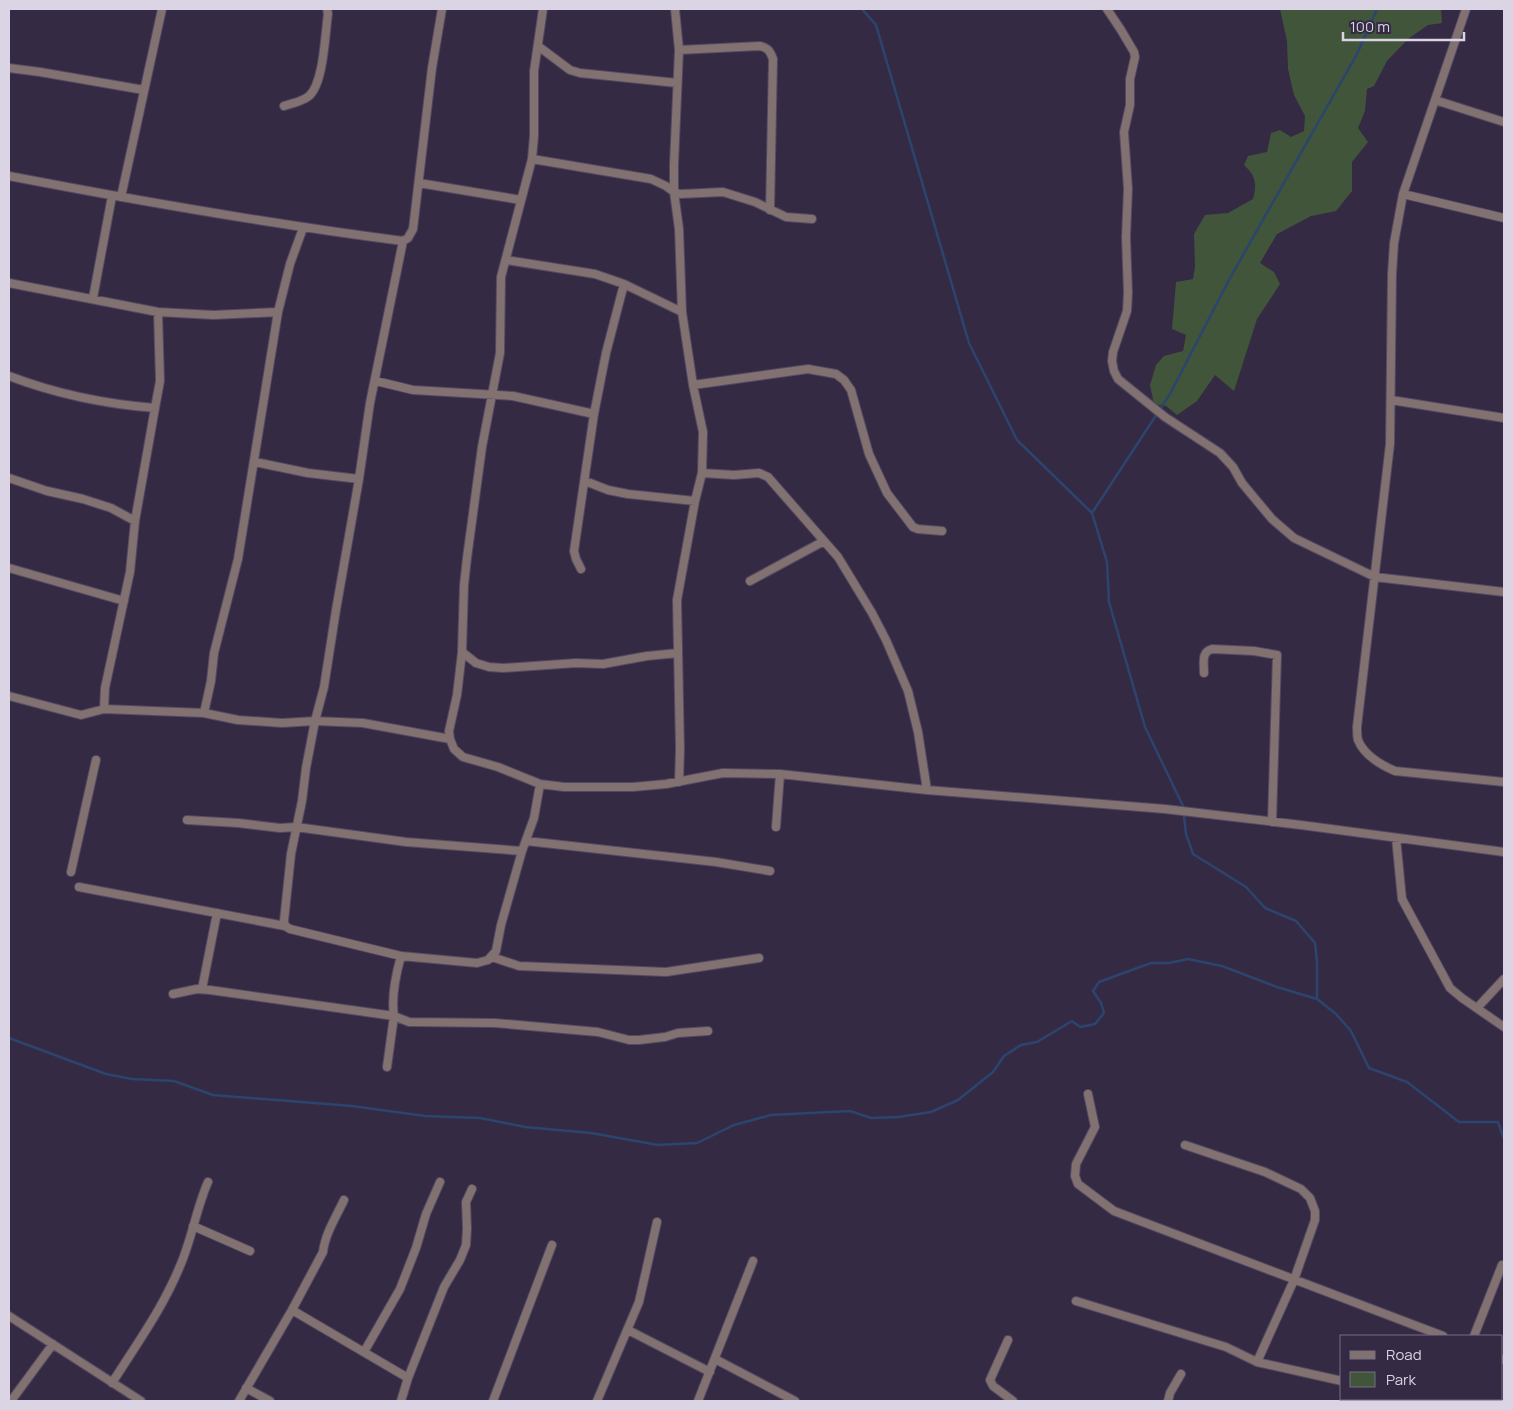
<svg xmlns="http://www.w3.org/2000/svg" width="1513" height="1410" viewBox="0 0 1513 1410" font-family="Manrope,sans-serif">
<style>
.green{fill:#41553b}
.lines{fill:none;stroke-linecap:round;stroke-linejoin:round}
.stream{stroke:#2b456e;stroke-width:2.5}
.street-casing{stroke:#534961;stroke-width:10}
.street{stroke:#827171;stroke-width:8}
</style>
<rect width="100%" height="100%" fill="#352a44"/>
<!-- green -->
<path class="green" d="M1280,9H1441L1442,23L1428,25L1408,39L1387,61L1374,86L1367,89L1365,111L1358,128L1368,142L1352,162V191L1336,211L1311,216L1277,234L1260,263L1274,272L1280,284L1257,319L1234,391L1215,375L1197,401L1177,415L1166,406L1154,404L1150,385L1156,365L1164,356L1183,351L1186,335L1172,329L1176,282L1193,279L1195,267L1194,234L1205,215L1228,213L1253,199C1257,184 1256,176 1244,165L1248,156L1267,152L1271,133L1280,130L1291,137L1304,131L1305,116L1294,95L1288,69L1287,41Z"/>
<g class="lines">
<!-- stream -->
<path class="stream" d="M862,9L876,25L969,343L1017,440L1092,513L1107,562L1109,602L1145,727L1183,806L1186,834L1193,854L1246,887L1265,908L1296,921L1315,943L1317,962V999L1336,1014L1351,1031L1369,1068L1407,1082L1459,1122H1498L1504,1139
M1092,513L1170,394L1230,278L1357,54L1377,9
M9,1038L106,1074L132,1079L174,1081L213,1095L352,1106L425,1116L480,1118L525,1127L591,1133L658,1145L697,1143L734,1125L771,1115L850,1111L871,1118L898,1117L931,1112L958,1100L993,1072L1004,1056L1021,1045L1037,1042L1072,1021L1080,1027L1095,1024L1104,1013L1101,1003L1093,991L1099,982L1151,963H1169L1188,959L1222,966L1277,987L1317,999"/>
<!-- street casing -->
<g class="street-casing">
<path id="street" d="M543,9L534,71V136L532,159L501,277L500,353L482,447L467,558L464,585L462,652L457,695L449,731L450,739L454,749L463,757L498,767L540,784L564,787H633L666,784L723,773L780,774L776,827
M675,9L679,50L674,164V192L679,229L682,312L693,385L703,432L702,473L734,475L759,473L768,477L838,557L872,613L886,640L908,691L918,732L927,790
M1107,9L1121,30L1134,52L1135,57L1130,79V105L1124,132L1128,189L1126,237L1128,293L1127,311L1113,352L1112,361L1114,371L1118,379L1165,417L1220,453L1233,467L1242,483L1272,519L1294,538L1375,577L1504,592
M1466,9L1403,194L1394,243L1392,274L1390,444L1357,727C1357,731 1357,736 1358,740C1364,755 1381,765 1395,771L1504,782
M538,46L570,70L580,73L677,83
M679,50L760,46C768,48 770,51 773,59L770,210
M9,68L40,72L144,90
M1435,100L1504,122
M284,106C292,103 302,102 309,96C324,83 325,33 328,14L327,9
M532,159L651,179L666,186L674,192L681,194L723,192L755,202L786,217L812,219
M9,176C139,201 271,224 403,241L408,238L413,229L432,68L442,9
M419,183L521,200
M1403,194L1504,218
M121,197L162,9
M506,260L595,274L624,284L682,312
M9,283L158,312L214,315L278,312
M93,298L112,196
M9,376C56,394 105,404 155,408L160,381L158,312
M376,381L413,390L513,396L594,414L574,551L576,559L581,569
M693,385L808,369L836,374L844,380L851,390L869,454L887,493L913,527L918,529L942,531
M1391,400L1504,418
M155,408L135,521L130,572L105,688L104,709L204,713L238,720L282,723L315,721L363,723L450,739
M594,414L606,353L624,284
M255,462L308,473L359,479
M9,478L47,491L83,499L111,508L135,521
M585,481L608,490L628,494L695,501
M9,568L124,601
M750,581L824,541
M462,652L476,663L489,667L503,668L576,663L603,664L647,656L678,653
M1204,673C1204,663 1201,652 1212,649L1254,651L1277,655L1272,822
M9,696L81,715L104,709
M204,713L211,681L214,653L238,559L278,312L290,264L303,228
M780,774L927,790L1165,809L1301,825L1504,852
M679,782L680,749L677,600L695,501L702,473
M540,784L534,818L522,851L501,925L496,951L488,960L477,963L401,956C396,974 391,997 394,1016L409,1022L495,1023L598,1032L629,1040H639L665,1037L678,1033L708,1031
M187,820L238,823L280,828L296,827L406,842L522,851
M1396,838L1402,899L1450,988L1462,998L1504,1027
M526,841L716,862L770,871
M71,872L96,760
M79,887L285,926
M401,956L290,929L285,926L284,921L291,854L302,801L306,768L315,721L324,687L336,610L359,479L370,403L403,241
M492,957L519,966L666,972L759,958
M202,989L217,913
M173,994L197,989L210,990L394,1016L387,1067
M1477,1008L1504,979
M1088,1094L1095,1127L1076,1164L1075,1176L1078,1184L1114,1211L1443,1336
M193,1226L250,1251
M1076,1301L1226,1347L1257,1362L1294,1280L1315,1220V1211L1310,1198L1301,1189L1265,1172L1185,1145
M292,1310L408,1378
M9,1316L141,1401
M628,1330L710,1372
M1474,1336L1502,1265
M1008,1340L990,1380L993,1386L1013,1401
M364,1352L400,1289L416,1248L426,1214L440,1182
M715,1359L795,1401
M1502,1359L1504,1360
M1257,1362L1342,1381
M112,1383C136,1345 163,1308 180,1266C192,1239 196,1209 208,1182
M246,1388L270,1401
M1410,1399L1419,1401
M11,1401L53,1344
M239,1401L292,1310L323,1252C325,1234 336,1217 344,1200
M401,1401L408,1378L444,1287L460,1260L466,1245L467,1229L466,1202L472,1189
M493,1401L552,1245
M597,1401L639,1302L657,1222
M698,1401L753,1261
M1168,1401L1170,1393L1181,1374
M1442,1401L1445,1399"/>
</g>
<!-- street -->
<use href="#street" class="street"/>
</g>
<!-- border -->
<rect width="1513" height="1410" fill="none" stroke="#dad4e4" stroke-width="20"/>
<!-- legend -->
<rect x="1340" y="1335" width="162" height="65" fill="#352a44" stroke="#776e84"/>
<rect x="1350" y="1351" width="25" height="8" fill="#827171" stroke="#776e84"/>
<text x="1386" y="1360" font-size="15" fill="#dad4e4">Road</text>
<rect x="1350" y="1372" width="25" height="15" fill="#41553b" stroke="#776e84"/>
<text x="1386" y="1385" font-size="15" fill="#dad4e4">Park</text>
<!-- scale -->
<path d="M1343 32v8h121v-8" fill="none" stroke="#dad4e4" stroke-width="2.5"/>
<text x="1350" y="32" font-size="15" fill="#dad4e4" stroke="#352a44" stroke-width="4" paint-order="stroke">100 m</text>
</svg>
